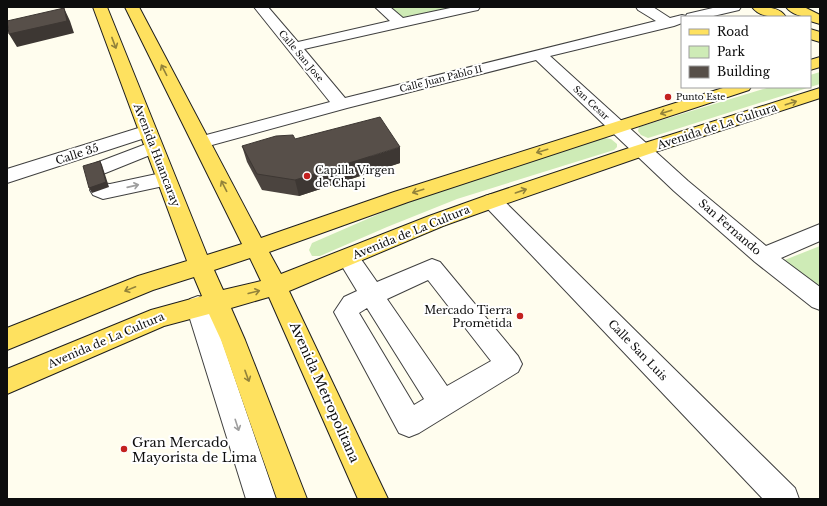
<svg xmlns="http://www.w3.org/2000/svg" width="827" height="506" viewBox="0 0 827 506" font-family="'Libre Baskerville',serif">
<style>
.green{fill:#ceebb6}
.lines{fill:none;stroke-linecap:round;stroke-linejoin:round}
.minor-casing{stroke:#404040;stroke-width:2}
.major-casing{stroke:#1e1e1e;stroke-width:2}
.minor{fill:#fff;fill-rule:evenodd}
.major{fill:#fee15f;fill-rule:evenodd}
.wall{fill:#4b443f}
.shaded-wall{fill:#3d3733}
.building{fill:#574f49;stroke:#3d3733}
.oneway{stroke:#92823a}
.oneway2{stroke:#9e9e9e}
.poi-dot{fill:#c3211f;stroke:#fff;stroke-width:1.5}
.labels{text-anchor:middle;stroke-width:4;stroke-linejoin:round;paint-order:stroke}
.far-street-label{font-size:9px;fill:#0d0d0d;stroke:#fff}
.far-poi-label{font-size:9px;fill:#0d0d0d;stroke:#fff;text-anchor:start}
.street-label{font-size:11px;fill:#0d0d0d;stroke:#fff}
.poi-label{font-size:11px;fill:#0d0d0d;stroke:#fff;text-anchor:start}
.near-street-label{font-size:13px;fill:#0d0d0d;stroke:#fff}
.near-poi-label{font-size:13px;fill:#0d0d0d;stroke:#fff;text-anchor:start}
</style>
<rect width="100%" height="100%" fill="#fffdee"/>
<!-- green -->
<path class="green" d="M388,7H457L401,19Z
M820,72V84L648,138L641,135L638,131L639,127L770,87H810V75Z
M605,138L611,139L617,144V147L614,150L457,199L387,227L320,256H312L309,250L312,243L434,190Z
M820,246V291L782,261Z"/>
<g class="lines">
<!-- minor casing -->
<g class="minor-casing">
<path id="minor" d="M254,7H268L298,42L390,21L375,7H390L403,18L455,7H480L478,10L473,11L304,49L345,98L656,21L638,10L636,7H653L670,18L682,15L686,16L687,14L717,7H741L739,10L709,17H682V23L674,26L550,56L688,181L766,246L820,224V241L781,258L820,287V310L812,307L755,262L674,191L536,60L347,108L201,148L195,146L192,142L195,138L330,102Z
M148,125L154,127L157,131L154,135L7,183V169Z
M154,141L160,143L163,147L160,151L103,174L96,173L93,168L96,163Z
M166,172L173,174L176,179L173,184L103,199L93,195L90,190L93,185L100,183L110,184Z
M492,194L499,196L795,488L799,499H763L485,206L482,201L485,196Z
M348,249L356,252L377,282L432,259L440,262L518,356L522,364L518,372L419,433L409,437L399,433L334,312L344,297L357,291L337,258L340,252ZM428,280L491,361L447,386L387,299ZM367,308L424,399L414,405L359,313Z
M198,296L206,299L210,306L276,499H246L186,306L190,299Z"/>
</g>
<!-- major casing -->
<g class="major-casing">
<path id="major" d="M93,7H107L207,255L242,244L125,7H139L261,238L394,192L726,87H751L749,90L408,202L269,252L281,274L429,216L485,196L635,146L820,88V98L649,154L499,206L443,226L289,291L388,499H358L269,297L231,308L245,340L307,499H277L221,340L209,314L164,326L7,394V369L151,310L202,296L194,277L153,290L7,350V328L138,276L187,261ZM250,258L261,281L223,290L214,270Z
M752,7C764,7 779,6 786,17C774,17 760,18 752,7Z
M786,7H804L820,15V24L810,21V17C802,17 791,14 786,7Z
M810,29L820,32V42L810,39Z
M820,57V67L810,70V60Z"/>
</g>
<!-- minor -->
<use href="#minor" class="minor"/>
<!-- major -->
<use href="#major" class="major"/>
</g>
<!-- wall -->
<path class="wall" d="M295,139L400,163L299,196L262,190L247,162L242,146Z"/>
<!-- shaded-wall -->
<path class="shaded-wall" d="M64,8L70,21L74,33L17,47L9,34Z
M400,147V163L299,196L295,180Z
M100,161L102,165L109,187L92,193L89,188Z"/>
<!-- building -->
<path class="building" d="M64,8L67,21L9,34L7,21Z
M380,117L400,147L295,180L257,174L242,146L276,136L293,135L295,139Z
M100,161L106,182L89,188L83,166Z"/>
<!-- one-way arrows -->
<defs><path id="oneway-shaft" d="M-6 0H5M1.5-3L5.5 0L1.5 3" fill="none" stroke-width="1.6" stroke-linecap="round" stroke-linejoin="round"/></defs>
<g class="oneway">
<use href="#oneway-shaft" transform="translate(114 43) rotate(69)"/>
<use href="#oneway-shaft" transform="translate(164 70) rotate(-117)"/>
<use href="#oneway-shaft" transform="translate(791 103) rotate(-18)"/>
<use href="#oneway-shaft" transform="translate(666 112) rotate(162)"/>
<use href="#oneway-shaft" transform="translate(542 151) rotate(163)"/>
<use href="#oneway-shaft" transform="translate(224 186) rotate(-117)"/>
<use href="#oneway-shaft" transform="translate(418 191) rotate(162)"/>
<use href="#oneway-shaft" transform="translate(521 191) rotate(-19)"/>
<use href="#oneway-shaft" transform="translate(130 289) rotate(158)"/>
<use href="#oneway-shaft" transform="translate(254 292) rotate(-14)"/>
<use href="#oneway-shaft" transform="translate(247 376) rotate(70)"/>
</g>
<g class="oneway2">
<use href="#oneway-shaft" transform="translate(133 186) rotate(-13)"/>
<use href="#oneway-shaft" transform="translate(237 425) rotate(72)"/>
</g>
<!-- markers -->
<g class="poi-dot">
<circle cx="668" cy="97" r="4"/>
<circle cx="307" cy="176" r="4"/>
<circle cx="520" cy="316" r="4"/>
<circle cx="124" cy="449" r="4"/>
</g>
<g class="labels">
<!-- far-street labels -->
<g class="far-street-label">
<text transform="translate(301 56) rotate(50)" y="3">Calle San Jose</text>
<text transform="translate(441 79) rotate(-14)" y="3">Calle Juan Pablo II</text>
<text transform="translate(591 103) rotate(43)" y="3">San Cesar</text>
</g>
<!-- far-poi labels -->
<g class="far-poi-label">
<text x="676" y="100">Punto Este</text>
</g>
<!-- street labels -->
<g class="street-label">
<text transform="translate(717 126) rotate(-18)" y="4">Avenida de La Cultura</text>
<text transform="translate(77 154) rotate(-18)" y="4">Calle 35</text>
<text transform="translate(157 155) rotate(69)" y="4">Avenida Huancaray</text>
<text transform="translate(730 227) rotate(41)" y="4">San Fernando</text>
<text transform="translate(411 232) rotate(-22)" y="4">Avenida de La Cultura</text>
<text transform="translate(106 340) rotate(-23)" y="4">Avenida de La Cultura</text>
<text transform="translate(638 350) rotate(46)" y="4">Calle San Luis</text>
</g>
<!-- poi labels -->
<g class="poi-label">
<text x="315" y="174">Capilla Virgen<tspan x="315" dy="13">de Chapi</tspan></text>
<text x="512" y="314" text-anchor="end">Mercado Tierra<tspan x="512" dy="13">Prometida</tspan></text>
</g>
<!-- near-street labels -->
<g class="near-street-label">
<text transform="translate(325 392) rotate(66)" y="5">Avenida Metropolitana</text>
</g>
<!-- near-poi labels -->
<g class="near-poi-label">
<text x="132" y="447">Gran Mercado<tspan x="132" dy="15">Mayorista de Lima</tspan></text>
</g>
</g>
<!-- border -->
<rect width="827" height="506" fill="none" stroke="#0d0d0d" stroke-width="16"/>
<!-- legend -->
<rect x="681" y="16" width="130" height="72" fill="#ffffff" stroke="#9e9e9e"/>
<rect x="689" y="29" width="20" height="6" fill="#fee15f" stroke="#9e9e9e"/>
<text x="717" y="36" font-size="12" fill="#0d0d0d">Road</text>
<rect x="689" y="46" width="20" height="12" fill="#ceebb6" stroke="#9e9e9e"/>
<text x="717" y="56" font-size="12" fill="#0d0d0d">Park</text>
<rect x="689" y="66" width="20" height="12" fill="#574f49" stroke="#9e9e9e"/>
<text x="717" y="76" font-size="12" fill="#0d0d0d">Building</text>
</svg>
